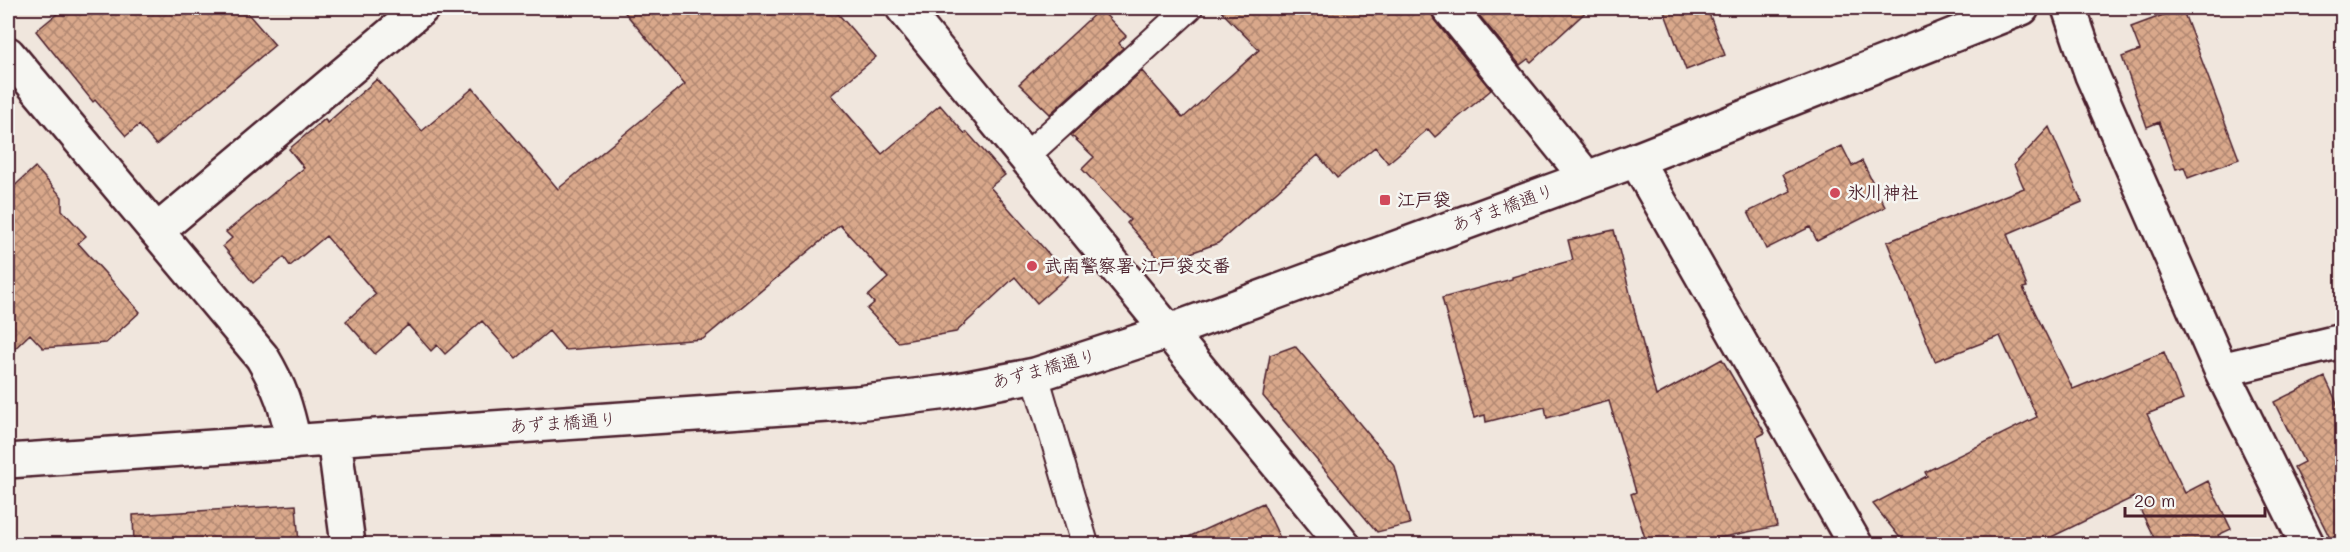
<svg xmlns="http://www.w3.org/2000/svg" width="2350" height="552" viewBox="0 0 2350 552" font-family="Mali,'Klee One',sans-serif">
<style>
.building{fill:url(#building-cross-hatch);stroke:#4a1f2b;stroke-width:1.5}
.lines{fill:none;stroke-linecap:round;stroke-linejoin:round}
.lane-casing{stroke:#4a1f2b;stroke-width:30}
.street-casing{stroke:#4a1f2b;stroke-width:38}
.secondary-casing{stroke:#4a1f2b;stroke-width:38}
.lane{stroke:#f6f6f2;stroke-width:26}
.street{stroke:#f6f6f2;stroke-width:33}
.secondary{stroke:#f6f6f2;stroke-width:33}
.poi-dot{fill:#d1495b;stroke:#f6f6f2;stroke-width:2}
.labels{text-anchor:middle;stroke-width:5;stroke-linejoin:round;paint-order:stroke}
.poi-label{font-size:18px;font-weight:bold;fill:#4a1f2b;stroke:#f6f6f2;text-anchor:start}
.street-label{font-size:18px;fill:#4a1f2b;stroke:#f6f6f2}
</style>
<defs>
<pattern id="building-cross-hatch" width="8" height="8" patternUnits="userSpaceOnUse" patternTransform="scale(1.5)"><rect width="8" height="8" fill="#d9a88b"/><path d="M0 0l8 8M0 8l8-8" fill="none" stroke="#b28872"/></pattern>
</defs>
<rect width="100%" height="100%" fill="#f0e6dd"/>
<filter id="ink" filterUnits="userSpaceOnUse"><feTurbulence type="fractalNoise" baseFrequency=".0167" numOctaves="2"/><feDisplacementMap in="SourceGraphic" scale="12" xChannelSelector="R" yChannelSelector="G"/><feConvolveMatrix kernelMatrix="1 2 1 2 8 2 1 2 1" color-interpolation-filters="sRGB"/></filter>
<g filter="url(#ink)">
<!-- building -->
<path class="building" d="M64,8H243L275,45L156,145L139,125L126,136L95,100L93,102L36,31Z
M621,8H833L876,57L831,95L882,154L940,105L965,134L967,132L1005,175L990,187L1068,276L1037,303L1015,277L956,332L898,342L867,309L874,303L868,296L888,278L840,225L703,339L565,350L549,331L516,359L482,321L445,354L437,345L431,351L408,325L375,354L346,321L376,294L326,236L290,266L284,257L253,283L223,246L232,238L226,232L304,168L289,149L325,119L327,123L377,79L422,131L473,88L558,189L685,84Z
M1218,8H1431L1434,20L1491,90L1435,137L1428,129L1388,163L1375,147L1337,178L1318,155L1218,243L1163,263L1127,223L1130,220L1082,169L1094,157L1071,135L1142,71L1183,118L1259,50Z
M1473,8H1590L1531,62L1528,59L1520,65Z
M1663,8H1707L1725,55L1686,70Z
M2182,8L2239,159L2188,178L2184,167L2176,169L2159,122L2147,127L2122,57L2140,50L2131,27Z
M1100,9L1126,36L1119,43L1123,48L1050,114L1019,84Z
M2049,127L2082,202L2007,234L2027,287L2023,288L2073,389L2164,352L2183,400L2147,414L2185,493L2208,481L2231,529L2218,535L2223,544H2157L2134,497L2037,544H1905L1873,504L1927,476L1925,472L2037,417L2000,336L1935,361L1887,242L2024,188L2014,165Z
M1842,146L1852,166L1862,161L1885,207L1817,241L1810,227L1766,249L1748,212L1791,191L1783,174Z
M35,167L62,197V210L86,236L78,243L140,312L106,343L43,348L30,334L8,355V192Z
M1614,230L1656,396L1722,359L1765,433L1757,437L1777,526L1690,544H1647L1631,494L1636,492L1609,401L1547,418L1545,407L1486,422L1485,415L1474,418L1442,298L1512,279V277L1573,260L1568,240Z
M1295,346L1395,466L1410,524L1377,532L1263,396L1270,355Z
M2325,377L2343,416V544H2333L2294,467L2304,462L2274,402Z
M1263,503L1283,544H1173Z
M296,505L299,544H134L133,515Z"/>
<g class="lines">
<!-- lane casing -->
<g class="lane-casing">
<path id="lane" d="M1026,156L1189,8
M1035,375L1085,544"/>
</g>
<!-- street casing -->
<g class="street-casing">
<path id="street" d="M1449,8L1586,177
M2069,8L2092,75L2221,370L2307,544
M1636,160L1855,544
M157,231L422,8
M2221,370L2342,341"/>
</g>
<!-- secondary casing -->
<g class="secondary-casing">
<path id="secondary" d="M903,8L1343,544
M8,54L262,357C281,389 286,406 294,442
M334,439L348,544
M8,461L857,403L948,392L1035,375L1170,331L1636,160L2022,8"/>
</g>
<!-- lane -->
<use href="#lane" class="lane"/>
<!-- street -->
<use href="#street" class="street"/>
<!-- secondary -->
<use href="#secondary" class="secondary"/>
</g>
</g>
<!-- markers -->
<g class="poi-dot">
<circle cx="1835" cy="193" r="6"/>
<rect x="1379" y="194" width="12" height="12" rx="3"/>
<circle cx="1032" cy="266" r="6"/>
</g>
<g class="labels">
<!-- poi labels -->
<g class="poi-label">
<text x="1847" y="199">氷川神社</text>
<text x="1397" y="206">江戸袋</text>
<text x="1044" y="272">武南警察署 江戸袋交番</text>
</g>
<!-- street labels -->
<g class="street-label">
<text transform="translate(1503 208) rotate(-20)" y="6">あずま橋通り</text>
<text transform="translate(1044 369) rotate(-15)" y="6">あずま橋通り</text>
<text transform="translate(563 423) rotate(-4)" y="6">あずま橋通り</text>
</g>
</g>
<!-- margin -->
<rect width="2350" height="552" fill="none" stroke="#f6f6f2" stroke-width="30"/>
<rect x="15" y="15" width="2320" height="522" fill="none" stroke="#4a1f2b" stroke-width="2" filter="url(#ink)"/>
<!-- scale -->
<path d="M2125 507v9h140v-9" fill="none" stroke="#4a1f2b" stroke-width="3"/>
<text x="2134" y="507" font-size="18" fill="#4a1f2b" stroke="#f6f6f2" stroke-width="4.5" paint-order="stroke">20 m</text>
</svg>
